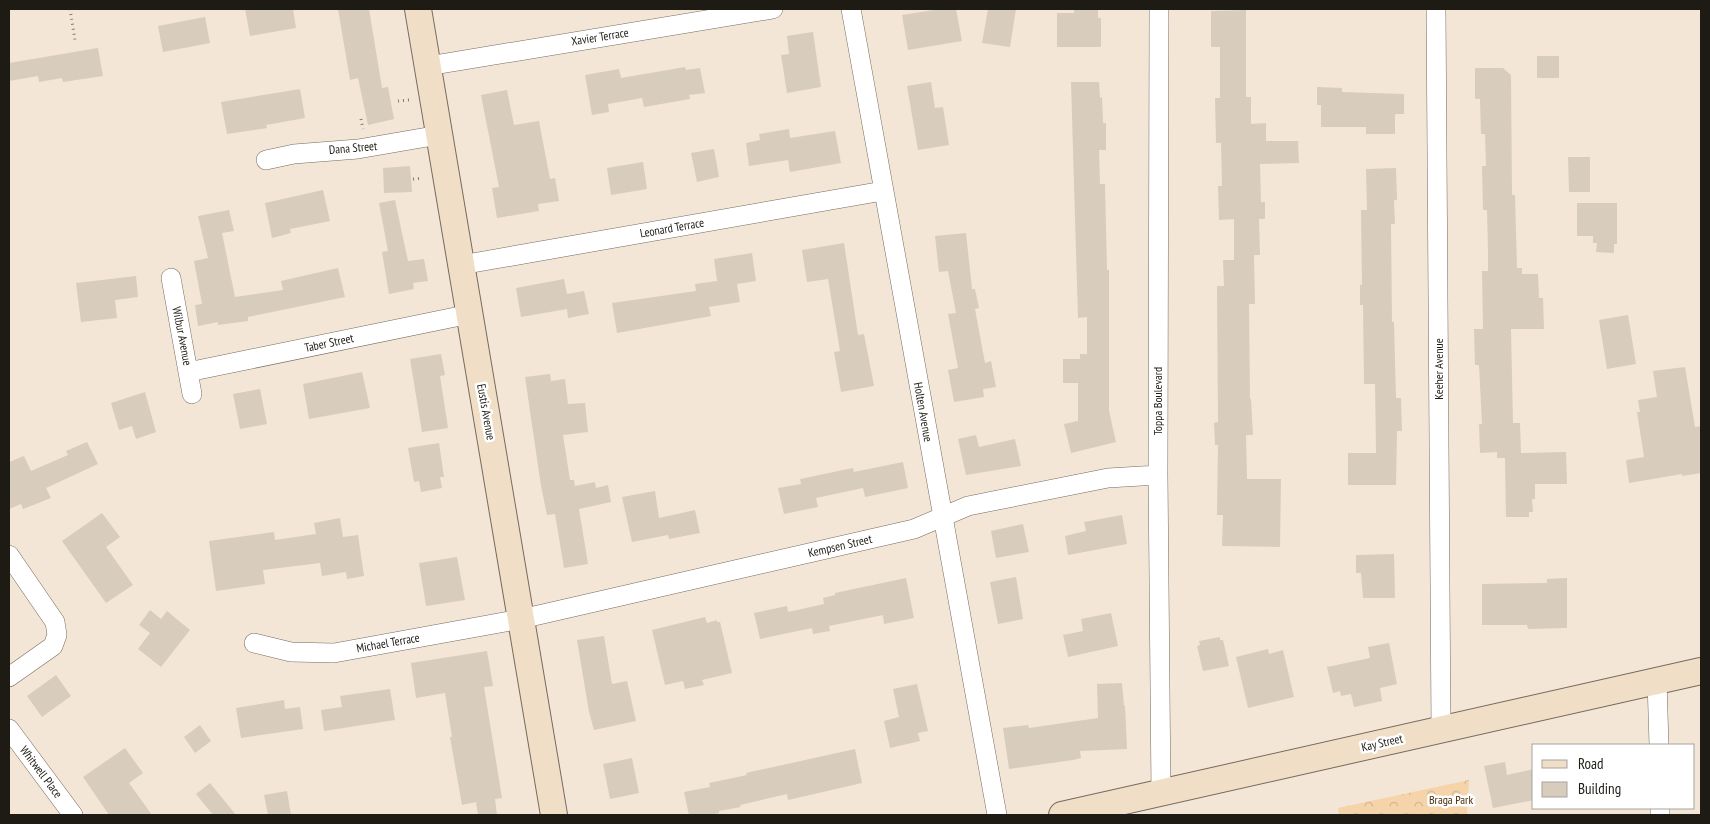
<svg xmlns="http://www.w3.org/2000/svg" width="1710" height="824" viewBox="0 0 1710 824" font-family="'PT Sans Narrow',sans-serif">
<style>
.park{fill:url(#park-crowns)}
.building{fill:#d8ccbd}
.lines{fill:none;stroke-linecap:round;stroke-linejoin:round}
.street-casing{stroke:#756a5d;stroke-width:20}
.secondary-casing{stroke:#756a5d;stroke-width:28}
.path{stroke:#827a70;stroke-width:3;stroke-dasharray:1 4;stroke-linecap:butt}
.street{stroke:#fff;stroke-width:19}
.secondary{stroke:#f0dec6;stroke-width:26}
.labels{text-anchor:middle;stroke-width:5;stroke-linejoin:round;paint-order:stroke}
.street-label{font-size:12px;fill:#1e1a14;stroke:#fff}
.park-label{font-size:12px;fill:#482f07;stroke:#fff}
</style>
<defs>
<pattern id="park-crowns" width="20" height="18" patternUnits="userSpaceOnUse" patternTransform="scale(1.25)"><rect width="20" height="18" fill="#f6d4aa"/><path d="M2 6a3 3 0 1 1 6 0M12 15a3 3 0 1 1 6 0" fill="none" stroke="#d2b591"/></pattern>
</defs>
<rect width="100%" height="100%" fill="#f3e6d7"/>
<!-- park -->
<path class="park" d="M1469,780L1467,815H1339L1338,808Z"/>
<!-- building -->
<path class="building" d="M245,9H293L296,28L250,36Z
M338,9H369L382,88L388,87L394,119L368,125L358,78L350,80Z
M940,9H956L962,41L908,50L902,15Z
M988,9H1016L1010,47L982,43Z
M1074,9H1098V18H1101V47H1057V13H1074Z
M1246,10V97H1251V124L1266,123V141H1298L1299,163L1260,164L1261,202H1265V219H1259L1260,255H1254L1255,304H1249L1250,399H1251L1253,435H1246L1247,479H1281L1280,547L1222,546L1223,515H1217L1218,445H1215L1214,423L1218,422L1217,286H1224L1223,260H1234V219L1219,220L1218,186H1222L1221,143H1216L1215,98H1220V47H1211V11Z
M205,17L210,43L163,52L158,26Z
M813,32L821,87L787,93L781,55L789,54L787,36Z
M98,48L103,76L63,82L62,78L39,82L38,76L9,81V63Z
M1537,56H1559V78H1537Z
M685,67L686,70L700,68L705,93L689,95L690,99L644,107L642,98L608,104L609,112L592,115L585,75L619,69L621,78Z
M1475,68H1503L1511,75L1512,195H1515L1517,268H1522V274H1538L1539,298H1543L1544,329H1511L1513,423H1520L1521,453L1566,452L1567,484H1535V499H1532L1533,512H1529V517H1506L1505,458H1497V452L1480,453L1479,424H1482L1479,365H1475L1474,329H1483L1482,271H1488V252L1487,210H1483L1482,166H1486L1485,134H1481L1480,99H1475Z
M931,82L935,108L943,107L949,145L918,150L907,86Z
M1071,82H1099L1100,98L1102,97L1103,123H1106V150H1099L1100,184H1105L1107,270H1109V411L1116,442L1071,453L1064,424L1078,421V383H1063V359H1080V354H1087V317L1078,318Z
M1317,87L1342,88V92L1404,94V114H1396L1395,115V134H1366V127H1321V105H1317Z
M300,89L305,118L266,125L267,128L227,134L221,102Z
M507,90L514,125L539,121L550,179L555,178L559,201L538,204L539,211L497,218L492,188L499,187L481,95Z
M789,129L790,138L835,131L841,163L790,172L788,160L749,166L746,143L760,140L759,134Z
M714,149L719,177L697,182L691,153Z
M1568,157H1590V192H1569Z
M643,162L647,189L611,195L607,168Z
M410,166L412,192L384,193L383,168Z
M1396,168L1397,200H1394L1395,224H1391L1392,322H1394L1396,398H1401L1402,431H1397L1396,485H1348V453H1376L1375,384H1364L1363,305H1360V285H1362L1361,210H1367L1366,169Z
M323,190L330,221L290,229L291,233L272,238L265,203Z
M395,200L408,261L424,259L428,281L413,283L414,289L389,294L382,252L388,251L379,203Z
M1577,203H1617V244H1614V253L1596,252L1597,243H1593V236H1577Z
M229,210L234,231L222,233L235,297L283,290L281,281L338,268L345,297L248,317V321L218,325V322L198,326L195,305L202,304L194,261L208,258L198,216Z
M966,233L972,289H975L979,308L975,309L985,363L991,361L996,387L983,389L984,397L954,402L948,370L958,368L948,314L956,313L948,271L939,272L935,236Z
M844,243L858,335L864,334L874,386L841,392L834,352L840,351L828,279L807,282L802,250Z
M752,253L756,281L737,284L740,302L709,307L711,316L617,333L612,303L696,291L695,284L717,281L714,259Z
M136,276L138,297L115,300L117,318L81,322L76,283Z
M564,279L567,294L584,291L589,314L568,318L567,309L521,317L516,288Z
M1628,315L1636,364L1607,369L1599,320Z
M441,354L445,375L440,376L448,428L422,432L410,359Z
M1685,367L1695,427L1701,426V473L1682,476V474L1629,483L1626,460L1644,457L1637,412H1640L1638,400L1657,397L1653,371Z
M362,372L370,408L309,419L303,384Z
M550,374L551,381L565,379L568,404L585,403L588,432L563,435L570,480H574L575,486L595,482L596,488L608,485L611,502L579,509L588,564L564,568L555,514L547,515L541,486L525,377Z
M260,389L267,424L240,429L233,394Z
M145,392L156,432L136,439L132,426L119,430L111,403Z
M976,435L979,447L1015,439L1021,466L966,475L958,439Z
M87,442L98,464L46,488L51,498L23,509L21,504L9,509V462L24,456L31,471L68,455L66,451Z
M439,443L444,477H440L442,488L421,492L419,481L414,482L408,448Z
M903,462L908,488L865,497L863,488L816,498L818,507L784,514L778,488L801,484L800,479L853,468L854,472Z
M655,491L659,518L695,510L700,533L669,539L668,535L632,542L622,497Z
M102,513L120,537L106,547L133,585L106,603L62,541Z
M1122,515L1127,544L1068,555L1065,536L1086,531L1084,522Z
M340,518L343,537L358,535L364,576L347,579L346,572L322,576L320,563L263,570L265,584L216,591L209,541L274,532L275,540L316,534L314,523Z
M1023,524L1029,552L996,558L991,531Z
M1394,554L1395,598H1363L1361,573H1356V555Z
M457,557L465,600L426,606L419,563Z
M1016,577L1023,619L998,624L990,582Z
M906,578L914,618L884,624L883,615L829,626L830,631L813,634L812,628L760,639L754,613L787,606L788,612L824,604L823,598L835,595V593Z
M1567,578V628L1528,629L1527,625H1482V584L1547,583V579Z
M150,610L161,619L167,611L190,630L161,667L138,649L150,633L139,625Z
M1111,613L1118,646L1068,657L1063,635L1083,631L1081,619Z
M705,617L707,623L717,620V622H720L732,673L702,680L704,685L685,689L683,681L665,685L652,630Z
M604,636L612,684L627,681L636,721L594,730L589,712L577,640Z
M1220,637V640H1223L1229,666L1203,671L1197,646L1200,645L1199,641Z
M1389,643L1397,684L1380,688L1382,701L1354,707L1351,694L1341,696L1340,691L1333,693L1327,667L1370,658L1368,647Z
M1268,649L1269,654L1283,650L1294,697L1248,708L1236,657Z
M487,651L493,686L484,687L502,798L495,799L497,815H478L476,802L462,805L450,737H452L445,693L416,698L411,663Z
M56,675L71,696L42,717L27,696Z
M1122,683L1124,706H1125L1127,749L1080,751L1081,758L1073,760L1009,769L1003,728L1028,725L1029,728L1098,718L1097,684Z
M917,684L928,731L918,733L920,741L890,748L884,721L899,717L893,689Z
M390,689L395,720L324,731L321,710L342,707L340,696Z
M284,700L285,709L300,707L303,729L241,738L236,708Z
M200,725L211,741L195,753L184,737Z
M125,748L143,773L129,783L152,815H109L83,777Z
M855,749L862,783L788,800L787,794L740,805L741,807L719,811V813L711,815H689L684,792L710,787L709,783L747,775L746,773Z
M632,758L639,793L610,799L603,764Z
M1505,762L1507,775L1534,769V800L1493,808L1484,766Z
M210,783L236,815H213L196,794Z
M287,791L291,815H268L264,795Z"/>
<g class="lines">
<!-- street casing -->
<g class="street-casing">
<path id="street" d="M851,9L997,815
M1159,9L1158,475L1161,793
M1436,9L1441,729
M428,66L773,9
M266,160L294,154L358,149L439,135
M461,265L883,191
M171,278L192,394
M188,372L470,314
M9,555L55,622L57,635L53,646L9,677
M254,643L291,652L334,653L521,619L914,529L968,506L1108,478L1158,475
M1657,681L1659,745
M9,729L73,815
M1660,808V815"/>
</g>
<!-- secondary casing -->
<g class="secondary-casing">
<path id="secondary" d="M418,9L554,815
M1062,815L1701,671"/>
</g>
<!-- path -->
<path class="path" d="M70,9L75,40
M398,101L409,100
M361,119L363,129
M413,179L423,178"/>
<!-- street -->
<use href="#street" class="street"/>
<!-- secondary -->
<use href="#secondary" class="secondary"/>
</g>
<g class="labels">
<!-- street labels -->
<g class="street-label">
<text transform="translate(600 37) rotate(-9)" y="4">Xavier Terrace</text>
<text transform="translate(353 148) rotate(-5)" y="4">Dana Street</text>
<text transform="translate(672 228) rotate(-10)" y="4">Leonard Terrace</text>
<text transform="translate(182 336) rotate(79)" y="4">Wilbur Avenue</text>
<text transform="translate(329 343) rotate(-12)" y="4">Taber Street</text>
<text transform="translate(1439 369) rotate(-90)" y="4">Keeher Avenue</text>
<text transform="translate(1158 401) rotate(-90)" y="4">Toppa Boulevard</text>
<text transform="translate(486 412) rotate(80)" y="4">Eustis Avenue</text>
<text transform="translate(923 412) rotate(80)" y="4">Holten Avenue</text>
<text transform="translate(840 546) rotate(-13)" y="4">Kempsen Street</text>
<text transform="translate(388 643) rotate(-10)" y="4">Michael Terrace</text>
<text transform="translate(1382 743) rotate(-13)" y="4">Kay Street</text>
<text transform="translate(41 772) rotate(53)" y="4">Whitwell Place</text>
</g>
<!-- park labels -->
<g class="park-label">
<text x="1451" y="804">Braga Park</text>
</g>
</g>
<!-- border -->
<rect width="1710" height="824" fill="none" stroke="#1e1a14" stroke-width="20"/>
<!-- legend -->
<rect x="1532" y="744" width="162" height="65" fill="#ffffff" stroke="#a5a3a1"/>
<rect x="1542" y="760" width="25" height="8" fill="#f0dec6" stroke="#a5a3a1"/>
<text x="1578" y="769" font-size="15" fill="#1e1a14">Road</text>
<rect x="1542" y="782" width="25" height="15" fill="#d8ccbd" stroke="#a5a3a1"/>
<text x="1578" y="794" font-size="15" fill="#1e1a14">Building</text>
</svg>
